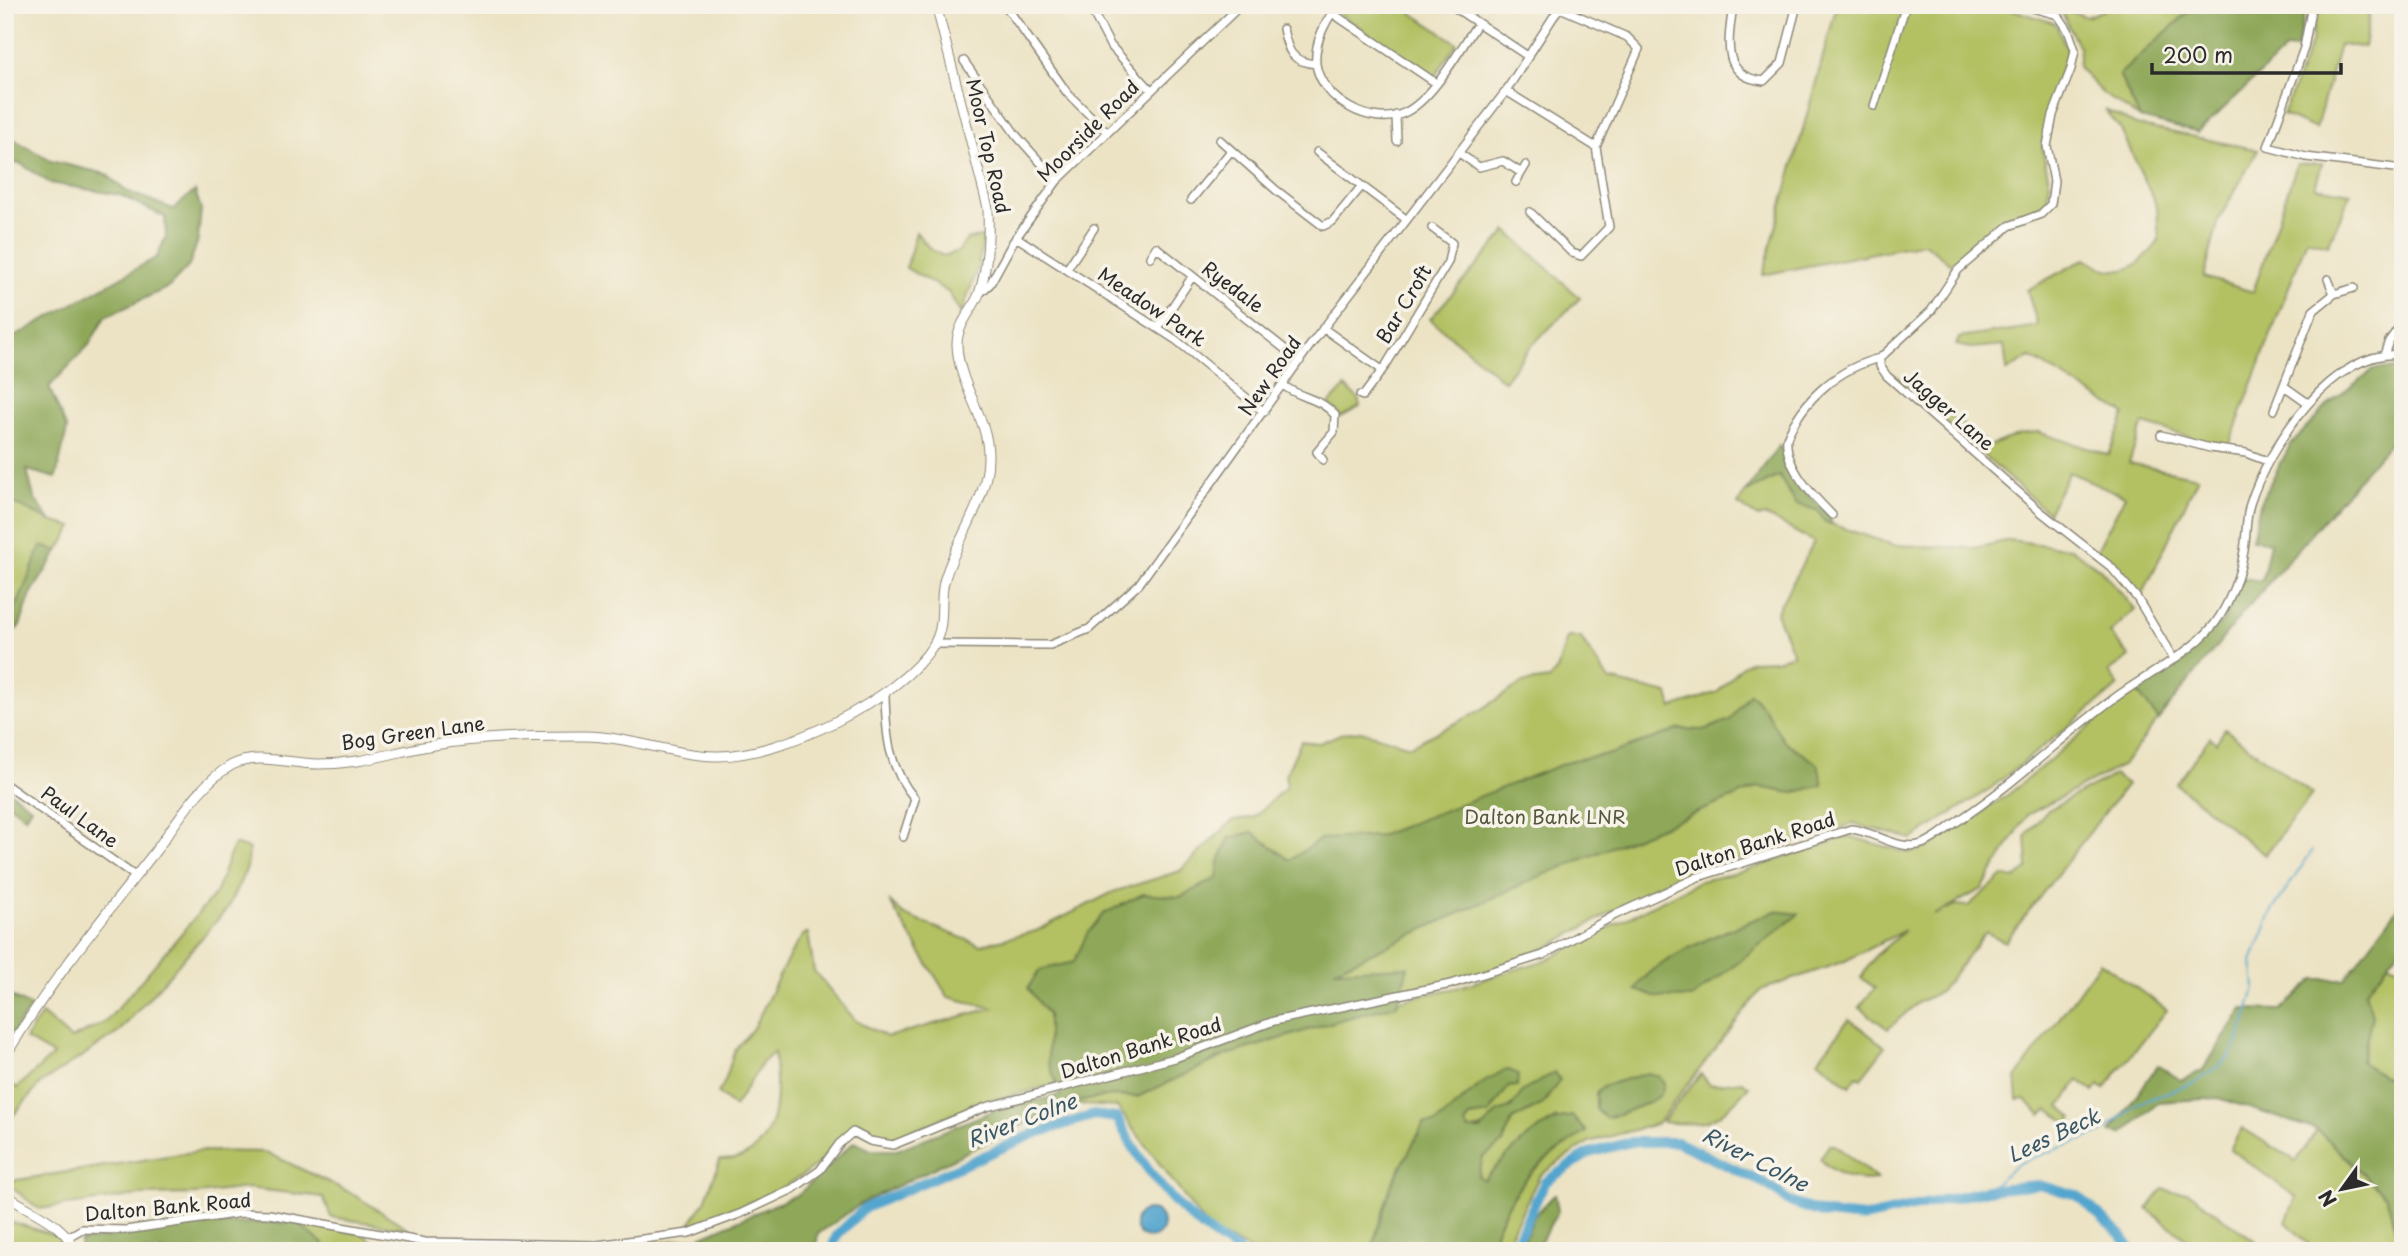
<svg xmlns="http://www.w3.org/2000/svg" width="2408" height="1256" viewBox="0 0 2408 1256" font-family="'Playpen Sans',sans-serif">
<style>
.green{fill:#b3c163;stroke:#6f7647;stroke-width:2}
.forest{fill:#8ea759;stroke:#5c6942;stroke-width:2}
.water{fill:#53a5ce;stroke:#3f687c;stroke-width:2}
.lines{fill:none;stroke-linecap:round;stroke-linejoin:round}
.stream{stroke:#53a5ce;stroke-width:2}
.river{stroke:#53a5ce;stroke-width:10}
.minor-casing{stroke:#8c8778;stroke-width:10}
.major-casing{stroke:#8c8778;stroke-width:11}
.minor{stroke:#fff;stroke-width:7}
.major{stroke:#fff;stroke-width:9}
.labels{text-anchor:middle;stroke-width:7;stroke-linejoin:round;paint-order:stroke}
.street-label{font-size:19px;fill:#2b2b2b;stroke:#f7f3e8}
.park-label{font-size:19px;fill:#54583c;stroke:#f7f3e8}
.water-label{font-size:21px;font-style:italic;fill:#395664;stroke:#f7f3e8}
</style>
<rect width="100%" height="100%" fill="#f7f3e8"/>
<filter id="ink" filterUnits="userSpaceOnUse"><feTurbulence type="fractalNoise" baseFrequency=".0143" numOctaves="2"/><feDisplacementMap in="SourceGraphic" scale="14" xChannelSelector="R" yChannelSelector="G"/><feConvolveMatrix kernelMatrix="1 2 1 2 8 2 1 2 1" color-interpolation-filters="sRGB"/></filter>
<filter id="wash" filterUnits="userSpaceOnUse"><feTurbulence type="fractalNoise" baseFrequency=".00686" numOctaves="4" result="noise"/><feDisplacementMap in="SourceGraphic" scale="28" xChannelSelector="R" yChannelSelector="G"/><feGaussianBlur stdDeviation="1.57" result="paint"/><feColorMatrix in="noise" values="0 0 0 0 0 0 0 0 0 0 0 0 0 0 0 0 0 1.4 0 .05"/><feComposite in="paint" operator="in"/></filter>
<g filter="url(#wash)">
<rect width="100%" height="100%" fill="#ece3c4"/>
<!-- green -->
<path class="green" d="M1341,5H1400L1457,43L1435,76L1429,75L1338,13Z
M1837,5H1997L2055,23L2068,50L2049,111L2042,148L2050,184L2046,201L2034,212L2004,223L1954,266L1924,243L1763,275Z
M2115,5H2196L2119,75L2140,118L2103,94L2078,67L2080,50L2061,11V8L2087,17Z
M2317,5H2371L2364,47L2339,45L2316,129L2283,115L2311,43Z
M2105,110L2136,125L2258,150L2219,219L2204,277L2253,292L2297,164H2322L2315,187L2351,193L2328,245L2307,239L2228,448L2143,424L2129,463L2198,477L2141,598L2114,564L2097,550L2125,496L2069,472L2048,513L1890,373L1921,392L1989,446L2020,434L2038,432L2109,455L2125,414L2030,357L2007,371L2004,345L1971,348L1956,345L1959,338L2038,326L2027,290L2085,259C2119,280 2136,271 2159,241L2157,207L2121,130Z
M1507,231L1580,298L1531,346L1504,381L1430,319Z
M916,232L930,249L943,256L959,251L967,239L984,237L977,270L961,314L948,292L906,268Z
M1345,387L1358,398L1360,407L1341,417L1329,404Z
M1779,476L1796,504L1817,510L1825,522L1893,545L1975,548L2010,540L2072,549L2100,569L2135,609L2110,633L2130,657L2109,672L2119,686L1991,788L1912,839L1853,824L1821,833L1684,877L1637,898L1539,952L1484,974L1454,982L1060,1029L1028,988L1048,1015V1061L1057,1084L984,1102L892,1139L855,1127C837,1138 829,1155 813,1168C777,1195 728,1211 687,1228L705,1201L720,1160C726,1159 737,1160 742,1157C782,1138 777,1088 774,1052L763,1062L734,1107L718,1093C728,1081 728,1067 734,1052C738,1043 749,1036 754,1026C771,996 783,961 804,934L808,933L814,971L856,1021L887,1037L992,1008L948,997L889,901L904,915L980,945L1036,931L1113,892L1180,871L1232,821L1254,817L1287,786L1285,776L1301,741L1319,743L1343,733L1361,731L1410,746L1476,713L1522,683L1549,679L1557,670L1567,637H1580L1609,680L1668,694L1672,708L1718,692L1742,666L1751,661L1777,660L1793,654L1776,613L1814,542L1767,516L1758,517L1738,504L1746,492Z
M5,499L51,521L73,527L58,551L41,546L18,604L5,596Z
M2137,691L2158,720L2123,765L2027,815L1982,889L1934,915L1956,905L1968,906L2003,876L2015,879L2028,868L2026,835L2048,810L2114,775L2127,784L2005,942L1986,932L1940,992L1917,1003L1888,1029L1859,1007L1875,988L1861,978L1875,956L1905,930L1845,961L1761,990L1657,1124L1589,1142L1540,1175L1507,1241L1506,1251H1497L1493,1235L1520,1182L1548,1155L1586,1131L1556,1118L1529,1136L1483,1181L1478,1177L1483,1157L1503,1142L1512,1120L1543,1104L1538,1084C1515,1095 1497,1131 1469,1130L1465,1124L1470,1117L1489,1114L1508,1087L1470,1093L1435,1124H1424L1391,1186L1371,1251H1251L1209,1230L1117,1107L1065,1104L1109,1096L1137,1097L1224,1056L1343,1019L1397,1005L1399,1000L1456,988L1546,960L1700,881L1745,871L1848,836L1908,853L1928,847L2009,794L2112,708Z
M2225,729L2312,794L2265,855L2176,784L2210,737L2216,743Z
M234,844L249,849L247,868L227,909L119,1032L40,1084L5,1125V1079L17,1088L53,1055L25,1039L42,1014L71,1039L106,1022L215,894Z
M2100,962L2167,1010L2104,1089L2099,1085L2094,1092L2079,1080L2060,1106L2073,1118L2068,1123L2048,1109L2041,1115L2024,1099L2018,1100L2016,1078Z
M2388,963L2403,970V1088L2361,1063L2372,1015L2365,992Z
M1849,1019L1885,1047L1861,1078L1857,1076L1850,1086L1818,1060Z
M1701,1074L1710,1085L1742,1081L1749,1086C1716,1122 1710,1127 1662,1122Z
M2242,1128L2296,1161L2317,1130L2386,1196L2400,1243L2398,1251H2315L2286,1222L2296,1197L2230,1149Z
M1829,1145H1835L1877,1179C1854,1182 1837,1176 1820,1159Z
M199,1151L266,1152L349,1192L409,1229L331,1217L323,1197L247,1188L198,1194L140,1195L39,1209L5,1182Z
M2164,1188L2172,1192H2188L2262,1246L2264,1251H2203L2147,1209Z
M5,1220L58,1236L65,1251H5Z
M296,1222L363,1234L385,1251H332Z
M700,1237L702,1251H620L621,1247Z
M386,1241L495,1248L494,1251H402Z"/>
<!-- forest -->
<path class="forest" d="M2196,5H2252L2249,15L2285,13L2287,5H2306L2297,48L2286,49L2198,133L2140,118L2119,75Z
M5,134L51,161L106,174L126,191L173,209L195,191L201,209L198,240L189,266L169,287L105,317L89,345L49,387L67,429L56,478L27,470L34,498L51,521L5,499V342L157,257L166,236L165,217L120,195L50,183L21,164L5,162Z
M2403,368V436L2387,446L2247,608L2158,720L2137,691L2185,656L2224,620L2241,578L2262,581L2270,542L2252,539L2261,500L2291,444L2332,401L2374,369Z
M1779,445C1787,458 1789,471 1795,481C1806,497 1826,505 1832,524L1825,522L1817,510L1796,504L1779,476L1746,492Z
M41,546L58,551L31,594L20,626L5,639V618L18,604Z
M1750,693L1764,708L1783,740L1818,764L1823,785L1792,793L1759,787L1536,878L1334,970L1408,967L1397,1005L1343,1019L1224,1056L1137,1097L1109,1096L1065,1104L862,1203L818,1234L815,1251H702L700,1237L799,1194L854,1142L871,1150H897L993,1111L1061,1095L1048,1061V1015L1028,988L1040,970L1074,962L1087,934L1103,914L1143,894L1180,897L1217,878L1219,862L1229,838L1252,832L1290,860L1321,839L1379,836L1573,760L1610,754L1680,729L1704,730L1730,720Z
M5,788L31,807L25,817L5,801Z
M2403,901V945L2365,992L2372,1015L2361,1062L2403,1088V1251H2398L2400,1243L2386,1196L2317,1130L2218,1098L2159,1102L2122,1134L2110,1132L2158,1065L2181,1080L2202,1071L2243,1009L2281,1010L2315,979H2345Z
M1775,911L1799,914L1692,998L1654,997L1636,990C1649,958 1741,925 1775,911Z
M5,993L31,1007L13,1033L5,1029Z
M1506,1069L1518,1074L1517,1086L1508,1087L1489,1114L1470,1117L1465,1124L1469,1130H1481L1498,1112L1511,1108L1523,1091L1555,1072L1560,1080L1543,1104L1512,1120L1503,1143L1483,1157L1478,1176L1483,1180C1507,1157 1536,1121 1572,1116L1586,1132C1537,1162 1516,1181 1494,1235L1497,1251H1371L1391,1186L1424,1123L1435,1124L1481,1084Z
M1648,1073L1659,1076L1664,1084C1663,1088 1662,1092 1660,1095C1656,1101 1614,1117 1605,1118L1596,1109V1093L1606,1085Z
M1555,1194L1558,1211L1535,1251H1520L1534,1216Z
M296,1222L332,1251H81L80,1241L207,1224Z"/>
<!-- water -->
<path class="water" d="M1135 1224a14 14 0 1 1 28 0a14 14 0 1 1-28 0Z"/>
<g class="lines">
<!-- stream -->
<path class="stream" d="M1987,1190L2019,1163L2103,1132L2137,1104L2198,1081L2229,1058L2241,1035L2255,988L2252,961L2272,911L2312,851"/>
<!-- river -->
<path class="river" d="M831,1251L837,1235L865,1208L1034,1134L1094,1115L1117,1118C1146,1174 1182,1220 1238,1251
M1512,1251L1545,1182L1589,1153L1631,1142H1677L1766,1184L1792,1203L1825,1214L1864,1218L1987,1190L2038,1185L2077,1195L2121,1235L2132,1251"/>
</g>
</g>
<g filter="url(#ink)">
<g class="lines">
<!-- minor casing -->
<g class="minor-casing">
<path id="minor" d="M1005,5L1068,94L1107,132
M1089,5L1110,45L1151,90
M1337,5C1325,23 1314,42 1316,64C1321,100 1372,128 1404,113C1433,100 1459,50 1478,23
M1451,5L1529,57
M1733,5C1729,38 1719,77 1764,81L1782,63L1797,5
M2022,5L2058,15L2068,30L2075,50L2071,69L2053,115L2047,146L2054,181L2051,204L2041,214L2009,226L1958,270L1931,311L1880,358V366L1887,376L2041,512L2111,567L2137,598L2173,658
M2312,5L2304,48L2268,147L2306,157L2403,169
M1332,13L1436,83
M1283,29C1288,51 1291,62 1316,64
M964,61L1016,135L1057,181
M1506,91L1596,147
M1874,106L1906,5
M1396,115L1397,141
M1220,140L1276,190L1323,226L1333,221L1361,187
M1317,152L1407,220
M1459,153L1479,167L1503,161L1520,172
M1516,182L1526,165
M1191,200L1230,152
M1530,212L1572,253L1581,256L1609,227L1596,147L1639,49L1627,37L1560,8
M1016,237L1176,340L1264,412
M1150,257L1156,247L1300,361
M1067,269L1094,228
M2328,279L2334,294
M978,295L990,284L1013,242L1057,181L1241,5
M1158,328L1192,277
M1323,328L1382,370
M2385,352L2389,341L2403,322
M1283,385C1300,399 1320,397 1335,415L1334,432L1317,452L1323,460
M2284,386L2308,403
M1360,395L1363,396L1386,365L1448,262L1452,243L1432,228
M2274,410L2313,311L2334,294L2354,288
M2161,435L2210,448L2246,453L2267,461
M1832,515C1814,497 1784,467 1787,438C1803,399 1839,368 1880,358
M934,644L1050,645L1089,629L1139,584L1312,343L1506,91L1561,5
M885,695C886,735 888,767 915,799L903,837
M5,784L135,876
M5,1035L15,1039
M68,1237L82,1229L126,1230L241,1213L269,1214L425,1242L597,1245L689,1233L742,1213L793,1189L820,1170L839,1144L853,1132L870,1141L893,1145L986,1107L1175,1058L1274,1021L1451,984L1543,955L1617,914L1698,877L1851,829C1874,831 1899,852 1922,844C1935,840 1947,828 1958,821C2013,785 2059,739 2112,700C2144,675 2199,651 2220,616C2230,600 2240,574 2243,556C2247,539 2245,520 2250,504C2268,447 2334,346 2403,355"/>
</g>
<!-- major casing -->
<g class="major-casing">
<path id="major" d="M5,1057C48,984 102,919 154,853C176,824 199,783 232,765C257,752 290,764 318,764C330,764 344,763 357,761C383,757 408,749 434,745C483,737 534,736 584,736C628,736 671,755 716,756C780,757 900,700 934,644C946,624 939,603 944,582C955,540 988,502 988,457C989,417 958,386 957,344C957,325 972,311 979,294C988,267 989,236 988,208L936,5
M5,1194C24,1210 70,1224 73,1251"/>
</g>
<!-- minor -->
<use href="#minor" class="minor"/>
<!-- major -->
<use href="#major" class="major"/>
</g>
</g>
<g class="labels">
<!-- street labels -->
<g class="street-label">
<text transform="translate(1088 131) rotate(-45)" y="7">Moorside Road</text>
<text transform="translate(988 146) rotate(77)" y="7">Moor Top Road</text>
<text transform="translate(1233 287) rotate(37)" y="7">Ryedale</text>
<text transform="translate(1404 304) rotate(-59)" y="7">Bar Croft</text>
<text transform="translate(1152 307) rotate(34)" y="7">Meadow Park</text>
<text transform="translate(1270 376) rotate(-55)" y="7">New Road</text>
<text transform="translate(1949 410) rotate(41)" y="7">Jagger Lane</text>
<text transform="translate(413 733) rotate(-8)" y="7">Bog Green Lane</text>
<text transform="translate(80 817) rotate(36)" y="7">Paul Lane</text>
<text transform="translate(1755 844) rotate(-18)" y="7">Dalton Bank Road</text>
<text transform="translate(1141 1048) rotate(-17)" y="7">Dalton Bank Road</text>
<text transform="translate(168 1207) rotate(-5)" y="7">Dalton Bank Road</text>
</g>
<!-- park labels -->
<g class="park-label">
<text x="1545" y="824">Dalton Bank LNR</text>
</g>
<!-- water labels -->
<g class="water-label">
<text transform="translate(1022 1121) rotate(-21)" y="7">River Colne</text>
<text transform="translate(2054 1136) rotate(-25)" y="7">Lees Beck</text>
<text transform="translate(1755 1160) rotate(27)" y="7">River Colne</text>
</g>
</g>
<!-- margin -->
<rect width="2408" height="1256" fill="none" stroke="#f7f3e8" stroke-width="28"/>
<!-- north arrow -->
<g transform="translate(2342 1189) rotate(237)" stroke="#f7f3e8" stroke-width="5" paint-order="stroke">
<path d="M0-5L12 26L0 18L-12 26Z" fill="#2b2b2b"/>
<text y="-10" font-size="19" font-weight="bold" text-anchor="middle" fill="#2b2b2b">N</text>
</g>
<!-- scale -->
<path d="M2152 63v10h189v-10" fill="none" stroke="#2b2b2b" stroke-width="3.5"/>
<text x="2163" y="63" font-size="21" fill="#2b2b2b" stroke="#f7f3e8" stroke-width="5" paint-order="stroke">200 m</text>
</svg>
